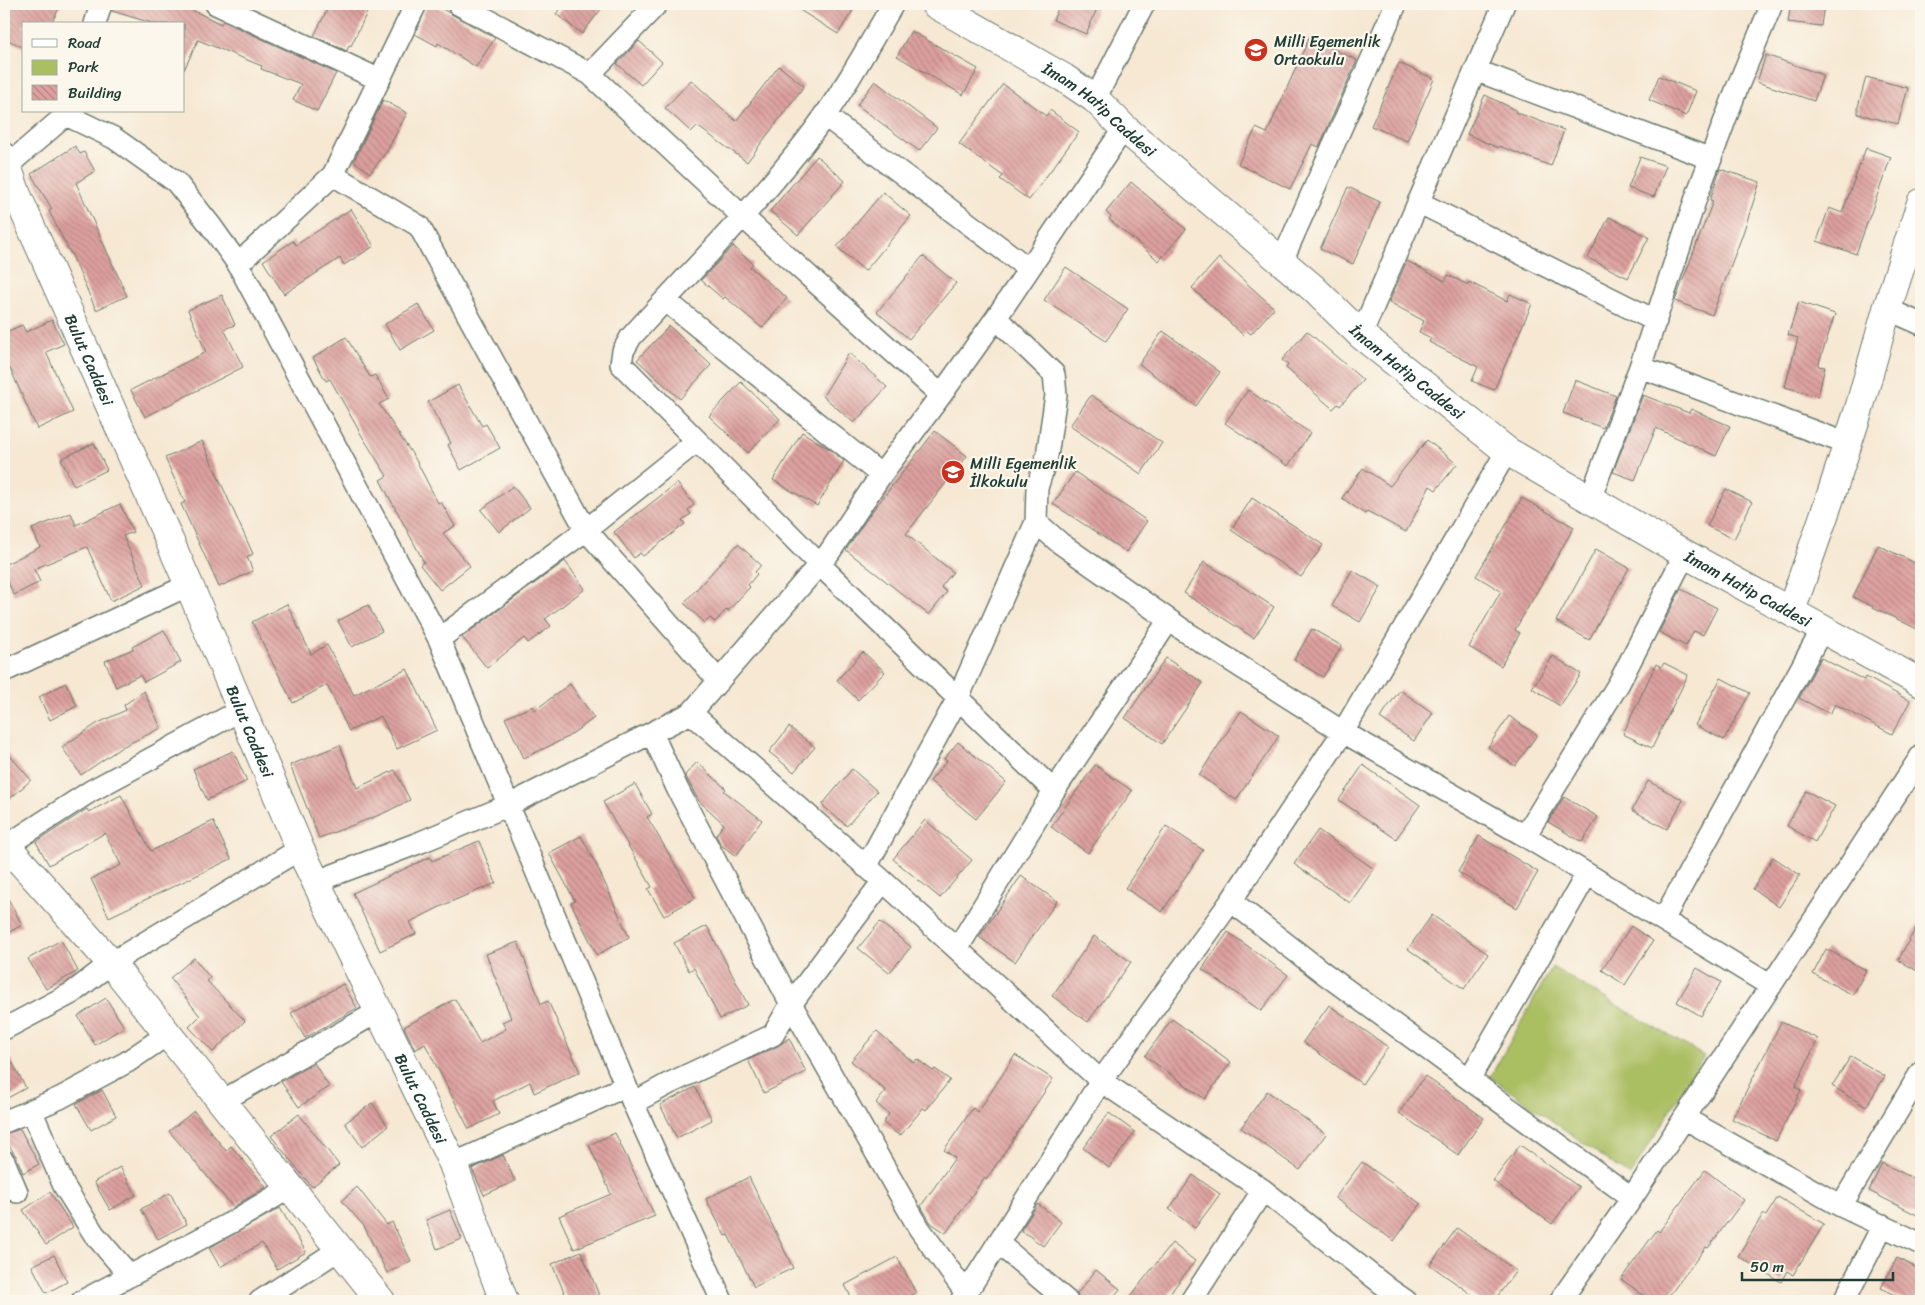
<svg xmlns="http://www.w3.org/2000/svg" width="1925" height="1305" viewBox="0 0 1925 1305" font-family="Sriracha,sans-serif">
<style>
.green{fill:#aabe62;stroke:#647e4b}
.building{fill:url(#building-back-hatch)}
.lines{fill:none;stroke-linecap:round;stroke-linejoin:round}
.street-casing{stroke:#6a796c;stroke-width:24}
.secondary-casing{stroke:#6a796c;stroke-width:30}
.street{stroke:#fff;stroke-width:21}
.secondary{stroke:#fff;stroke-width:28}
.labels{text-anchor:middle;stroke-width:4.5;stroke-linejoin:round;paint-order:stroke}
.poi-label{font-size:16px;fill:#1f3d34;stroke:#fbf7ec;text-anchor:start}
.street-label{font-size:16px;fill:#1f3d34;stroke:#fbf7ec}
</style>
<defs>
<pattern id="building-back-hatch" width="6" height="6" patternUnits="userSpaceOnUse" patternTransform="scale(1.25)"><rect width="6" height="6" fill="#dda09e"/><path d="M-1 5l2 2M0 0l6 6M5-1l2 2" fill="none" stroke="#b38482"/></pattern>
</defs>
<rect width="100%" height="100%" fill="#fbf7ec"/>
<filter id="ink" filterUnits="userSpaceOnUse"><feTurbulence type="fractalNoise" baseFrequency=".02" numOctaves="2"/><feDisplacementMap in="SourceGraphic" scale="10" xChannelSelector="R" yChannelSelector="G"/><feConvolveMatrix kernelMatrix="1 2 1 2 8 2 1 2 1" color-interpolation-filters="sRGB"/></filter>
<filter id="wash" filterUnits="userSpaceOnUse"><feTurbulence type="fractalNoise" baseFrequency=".0096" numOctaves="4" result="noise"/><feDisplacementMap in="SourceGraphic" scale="20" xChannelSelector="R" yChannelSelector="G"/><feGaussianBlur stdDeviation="1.12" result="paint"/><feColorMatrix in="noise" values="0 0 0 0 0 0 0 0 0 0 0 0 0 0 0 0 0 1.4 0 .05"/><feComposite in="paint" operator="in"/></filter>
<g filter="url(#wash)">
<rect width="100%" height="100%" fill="#f6e8d3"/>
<!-- green -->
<path class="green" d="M1552,967L1704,1056L1630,1176L1490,1077Z"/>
<g id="blocks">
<!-- building -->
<path class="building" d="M4,4H61L51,24H24V48L4,38Z
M113,4H180L221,24L223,21L336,73L317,111L293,100L301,84L261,69L262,66L198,40L184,70V24H155L112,11Z
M330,4H371L351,46L349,45L347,51L314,36Z
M428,4H433L495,38L476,67L438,43L437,46L415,34Z
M564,4H605L582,34L556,14Z
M790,4H857L838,34Z
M1060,4H1099L1086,34L1053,20Z
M1791,4H1824L1821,26L1788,22Z
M911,31L978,69L963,95L897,56Z
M1309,38L1357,60L1319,147L1312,144L1290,189L1238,164L1256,128L1267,133Z
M639,41L662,62L641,85L617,64Z
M1766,55L1823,75L1814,101L1757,82Z
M1399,63L1434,79L1407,141L1371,126Z
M779,66L804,86L747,162L697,126L691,132L665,108L691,80L736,121Z
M1659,76L1696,91L1686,116L1649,100Z
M1866,77L1908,88L1898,124L1858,114V107Z
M875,81L937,128L919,151L857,105Z
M1003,84L1046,116L1050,110L1079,132L1029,200L1000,179L1003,176L959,144Z
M1485,95L1516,110L1515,112L1564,130L1551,166L1499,146L1498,148L1467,134Z
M383,100L407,113L387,151L370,173L354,161Z
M75,146L80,154L84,152L95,171L76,183L127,296L96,310L71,253H70L49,211L52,209L31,174Z
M1866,148L1891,157L1856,254L1817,241L1829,208L1842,213Z
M817,156L845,181L798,235L770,211Z
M1640,157L1666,166L1654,197L1628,188Z
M1720,169L1760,182L1742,236L1712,315L1675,301L1713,201L1710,200Z
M1131,182L1186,229L1159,261L1109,219L1111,217L1106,212Z
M1348,187L1380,202L1353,264L1320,249Z
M883,192L911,216L865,271L837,247Z
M351,209L374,246L344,265L340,258L284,294L263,261L293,241L296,245Z
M1609,217L1649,237L1628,278L1588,258Z
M733,246L753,264L750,267L787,298L762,328L725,297L723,299L701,280Z
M923,256L956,283L909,339L877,312Z
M1219,258L1274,308L1251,334L1247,331L1243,335L1192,288Z
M1407,261L1445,281L1448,275L1468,285L1469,282L1507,301L1510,294L1532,304L1494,390L1472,381L1478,367L1429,342L1431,338L1419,332L1424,321L1389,302Z
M1066,267L1128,309L1106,341L1044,300Z
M222,295L235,325L224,329L243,367L145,417L131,390L206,352L188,310Z
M1799,302L1835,314L1818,366L1825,367L1818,396L1785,387L1798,338L1788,335Z
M418,304L434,330L400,350L385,324Z
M52,320L64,344L46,352L73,412L37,429L10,368L4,371V333L22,325L26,332Z
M669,326L711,365L680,399L637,360Z
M1163,331L1220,372L1196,406L1139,364Z
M1307,331L1363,380L1340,406L1338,404L1333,409L1286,368L1288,365L1282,360Z
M346,337L370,377L375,375L389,399L379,404L416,460L438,503L441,502L455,526L443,533L470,566L440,590L420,565L424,562L380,480L387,476L362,436L330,379L326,381L313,358Z
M849,353L887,387L854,423L823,396Z
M1575,380L1616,396L1603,428L1563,413Z
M741,382L780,419L748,453L709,416Z
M458,385L482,426L486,424L500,448L461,470L448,445L451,443L428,402Z
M1248,390L1310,433L1288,466L1225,423Z
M1091,395L1162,443L1141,474L1070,426Z
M1643,395L1689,413L1691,409L1730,426L1716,456L1656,428L1635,480L1613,472Z
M935,431L967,456L906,534L953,572L941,587L947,592L929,615L846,550L870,514Z
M802,432L828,448L844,461L817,506L773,480Z
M1427,440L1457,464L1436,490L1430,486L1406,532L1367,511L1365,514L1342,498L1363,468L1390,486Z
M202,441L253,554L247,557L253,571L219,587L181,504L185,502L165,458Z
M94,443L107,470L74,486L61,459Z
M1075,472L1147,521L1126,552L1053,504Z
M677,483L694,505L688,510L691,514L682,520L685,524L643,556L640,553L634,558L614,532Z
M513,486L530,508L499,532L481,510Z
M1726,489L1752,502L1734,539L1707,526Z
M1252,498L1323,545L1301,577L1231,530Z
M1522,498L1574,527L1515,630L1520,633L1501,666L1469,647L1501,591L1476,576Z
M120,504L133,532L123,536L145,585L111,601L87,547L34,569L40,582L14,595L4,574V565L40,547L32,529L71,513L76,525Z
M738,544L761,565L755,572L757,574L748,585L750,587L728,611L727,609L715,622L710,618L705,623L684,603Z
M1878,545L1921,566V631L1853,597Z
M1596,549L1629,568L1589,640L1556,621Z
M565,561L585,589L545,619L551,626L528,643L524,638L487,668L462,637Z
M1204,562L1274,607L1254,638L1184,593Z
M1352,570L1381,587L1360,622L1332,606Z
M1681,589L1717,608L1703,635L1694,631L1686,646L1659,632Z
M287,604L311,654L327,645L354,695L407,669L437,730L397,749L381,716L349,731L327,685L293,703L252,622Z
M368,605L382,631L352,647L338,621Z
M1312,629L1342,646L1323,677L1294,660Z
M164,630L181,662L144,682L140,675L116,687L105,661L133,649L132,647Z
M863,652L885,672L858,700L837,680Z
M1553,656L1581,674L1560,706L1532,688Z
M1166,658L1203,683L1162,744L1125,718Z
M1821,658L1864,680L1866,677L1910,701L1892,734L1835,704L1830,714L1799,698Z
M1664,663L1688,675L1652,748L1623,734L1656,664L1661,667Z
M1721,678L1750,693L1724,740L1695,725Z
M66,683L77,706L50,720L39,697Z
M570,684L594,718L566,738L524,758L505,718L533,706L535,710Z
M1400,690L1433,713L1414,741L1380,718Z
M144,691L161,728L122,747L81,775L62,747L98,723L126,710L124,705Z
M1241,711L1279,736L1236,800L1199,775Z
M1509,716L1537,735L1515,766L1488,747Z
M789,727L815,747L794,772L769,752Z
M958,742L1006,782L976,819L930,781L947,761L944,759Z
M340,745L357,788L395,770L410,800L382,814L319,838L290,765Z
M4,749L31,780L4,804Z
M233,751L247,781L207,800L193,769Z
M697,762L726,789L724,791L762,820L736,856L721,845L716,835L724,824L698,800L685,775Z
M1095,765L1132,791L1088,853L1051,827Z
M1363,765L1420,805L1396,839L1339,800Z
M852,769L877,791L847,826L822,805Z
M1648,781L1683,800L1667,829L1632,810Z
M635,784L652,814L647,817L695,898L664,916L648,889L652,887L603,802Z
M1806,791L1835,806L1815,842L1787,826Z
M121,795L151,851L213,821L231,859L109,917L91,879L121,865L105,833L49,865L36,842L87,809L89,812Z
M1564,797L1598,817L1582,842L1548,822Z
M925,820L972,860L940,898L893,859Z
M1166,826L1203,850L1162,912L1125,888Z
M1318,830L1374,869L1350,903L1294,864Z
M581,836L598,868L629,937L597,955L571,903L575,901L549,853Z
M1479,836L1538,872L1517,908L1458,872Z
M479,841L496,883L448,903L410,922L416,934L380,951L353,893L430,857L432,861Z
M1773,857L1800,875L1779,907L1753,889Z
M1021,876L1057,901L1015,962L979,937Z
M4,891L22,925L4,935Z
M1432,915L1488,954L1464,989L1408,949Z
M1921,919V973L1898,960Z
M880,922L911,947L889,973L858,948Z
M707,926L748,1005L720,1019L694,968L689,971L674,943Z
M1631,926L1653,941L1625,985L1602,970Z
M1228,932L1288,975L1261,1011L1202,969Z
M1094,936L1131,962L1088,1022L1052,996Z
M61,940L78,971L46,989L28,959Z
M518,942L541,1004L548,1001L580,1072L534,1093L530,1082L493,1101L499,1114L469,1129L425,1044L415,1050L404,1027L455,999L480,1043L506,1029L502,1022L511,1018L486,954Z
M1826,949L1866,970L1853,995L1813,974Z
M194,958L210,978L207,981L245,1021L213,1052L189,1027L200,1016L170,978Z
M1697,968L1721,982L1701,1016L1677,1002Z
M343,984L357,1008L305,1038L291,1013Z
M106,998L124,1027L95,1045L78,1016Z
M1329,1005L1388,1047L1362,1084L1303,1042Z
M1172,1019L1231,1062L1205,1099L1145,1056Z
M1781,1022L1818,1039L1795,1087L1801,1090L1776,1141L1732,1119Z
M877,1031L914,1063L917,1059L933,1071L935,1069L950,1080L926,1110L923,1108L900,1136L883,1123L889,1114L876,1103L886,1091L851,1061Z
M789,1038L806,1072L764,1093L748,1060L778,1046Z
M4,1047L26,1088L4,1100L8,1107L4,1109Z
M1015,1055L1053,1079L986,1180L984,1178L946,1233L931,1223L921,1206L955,1158L944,1150L973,1108L978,1112Z
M1851,1056L1885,1076L1866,1107L1832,1086Z
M314,1063L329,1087L299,1107L281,1082Z
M1425,1076L1484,1118L1458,1155L1399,1113Z
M695,1087L712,1120L677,1138L660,1105Z
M102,1090L116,1116L91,1130L76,1104Z
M1267,1091L1326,1134L1300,1170L1241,1128Z
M372,1103L388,1126L362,1147L345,1123Z
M194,1111L226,1151L231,1146L266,1187L233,1207L169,1131Z
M1109,1113L1135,1132L1109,1168L1083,1148Z
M299,1114L339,1165L312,1187L271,1136Z
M20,1129L39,1164L23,1173L16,1156L4,1138V1134Z
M615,1133L655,1216L574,1249L559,1216L611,1194L589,1145Z
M1520,1145L1579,1187L1552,1224L1493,1181Z
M503,1155L515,1181L484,1195L472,1169Z
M1362,1162L1421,1204L1394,1241L1335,1198Z
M1882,1163L1921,1182V1217L1869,1191Z
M120,1167L136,1195L110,1210L94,1182Z
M1705,1170L1744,1200L1708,1248L1706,1247L1665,1301H1651L1621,1279L1657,1230L1659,1232Z
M1193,1175L1220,1194L1195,1228L1169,1209Z
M749,1177L793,1268L754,1287L728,1235L725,1236L706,1199Z
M357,1187L387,1225L392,1222L411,1261L387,1273L364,1226L342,1201Z
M50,1192L73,1227L46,1245L23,1210Z
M170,1193L187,1224L158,1239L141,1209Z
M1778,1197L1824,1224L1793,1275L1787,1271L1781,1282L1738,1256L1763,1214L1766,1216Z
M1038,1204L1061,1222L1043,1246L1021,1230Z
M280,1208L306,1252L277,1269L262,1243L220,1267L209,1248Z
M450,1210L462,1239L437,1249L426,1220Z
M1457,1228L1516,1271L1494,1301H1481L1430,1265Z
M1172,1243L1195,1261L1164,1301H1127Z
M581,1251L599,1295L585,1301H568L552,1264Z
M54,1255L67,1282L46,1293L32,1266Z
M897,1257L916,1293L901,1301H853L845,1285Z
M1897,1258L1921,1270V1301H1906L1881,1288Z
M1096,1270L1120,1289L1110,1301H1079L1077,1294Z"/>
</g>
</g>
<g filter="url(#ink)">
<use href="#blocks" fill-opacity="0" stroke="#6a796c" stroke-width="1"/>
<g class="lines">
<!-- street casing -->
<g class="street-casing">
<path id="street" d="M216,4L378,79
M458,4L590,74L742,216L941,395
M893,4C868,47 843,92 813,132C758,205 692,270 631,337L623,351L621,364L819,564L1054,791
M95,24L101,4
M1475,70L1711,159
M590,74L657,4
M1095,99L1144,4
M66,115L114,138L176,182L211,226L238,264L439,639L633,1103L722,1301
M824,115L1029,269
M7,166L66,115L67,111
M333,175L419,226L586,530L719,681
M1418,202L1656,321
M1282,261L1396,4
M238,264L333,175L416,4
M665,300L881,475
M1887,309L1921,324
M996,318L1054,374L1056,395L1047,456L1037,488L1036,522L1060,543L1186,632L1343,732L1525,836L1771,986
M1361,335L1504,4
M1640,367L1848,444
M1590,499L1640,367L1697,195L1737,88L1772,4
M439,639L586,530L697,441
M4,671L189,585
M691,713L883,881L1101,1081L1263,1190L1390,1290L1406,1301
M652,733L678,790L791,1004L919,1228L966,1293
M1525,836L1619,683L1685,554
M6,846L91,791L241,710
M866,867L958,698L1036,522
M317,881L421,842L509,805L691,713L829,553L881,475L941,395L996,318L1124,128
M1231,901L1325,974L1632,1198
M1663,920L1823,628
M957,949L1054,791L1169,620
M4,1029L72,993L111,963L300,849
M1470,1078L1587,874
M222,1101L379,1011
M633,1103L668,1084L773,1035L791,1004L883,881
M31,1110L64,1186L94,1234L130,1276
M1684,1118L1841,1206L1921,1244
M4,1122L60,1098L127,1062L168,1034
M4,1161L17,1192
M453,1164L626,1086
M1841,1206L1921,1072
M998,1243L1067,1301
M82,1301L234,1221L291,1187
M260,1301L340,1249
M961,1301L1101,1081L1231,901L1343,732L1507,451
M1191,1301L1263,1190
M1560,1301L1632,1198L1921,756
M1844,1301L1883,1225"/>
</g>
<!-- secondary casing -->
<g class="secondary-casing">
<g id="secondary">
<path id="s1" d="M935,4L1064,78L1095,99L1124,128L1313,288L1361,335L1507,451L1685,554L1921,683"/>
<path id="s2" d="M4,157L17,195L189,585L300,849L453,1164L504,1301"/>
<path d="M1791,611L1828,504L1859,409L1887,309L1921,203"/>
<path d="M4,843L111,963L381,1301"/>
</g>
</g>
<!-- street -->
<use href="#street" class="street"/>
<!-- secondary -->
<use href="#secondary" class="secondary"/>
</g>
</g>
<!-- icons -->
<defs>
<g id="school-disc" transform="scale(1.25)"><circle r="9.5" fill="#c8321e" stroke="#fbf7ec"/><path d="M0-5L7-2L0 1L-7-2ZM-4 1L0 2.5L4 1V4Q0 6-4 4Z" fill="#fff"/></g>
</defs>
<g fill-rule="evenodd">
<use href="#school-disc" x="1256" y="50"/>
<use href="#school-disc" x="953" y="472"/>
</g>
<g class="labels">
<!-- poi labels -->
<g class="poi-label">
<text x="1274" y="47">Milli Egemenlik<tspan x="1274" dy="18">Ortaokulu</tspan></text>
<text x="970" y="469">Milli Egemenlik<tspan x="970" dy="18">İlkokulu</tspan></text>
</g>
<!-- street labels -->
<g class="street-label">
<text dy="6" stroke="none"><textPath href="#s1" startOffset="196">İmam Hatip Caddesi</textPath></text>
<text dy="6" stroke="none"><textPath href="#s2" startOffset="220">Bulut Caddesi</textPath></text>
<text dy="6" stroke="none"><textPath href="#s1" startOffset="601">İmam Hatip Caddesi</textPath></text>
<text dy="6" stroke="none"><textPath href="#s1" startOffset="1006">İmam Hatip Caddesi</textPath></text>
<text dy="6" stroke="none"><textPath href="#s2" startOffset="625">Bulut Caddesi</textPath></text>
<text dy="6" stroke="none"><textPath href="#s2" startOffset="1030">Bulut Caddesi</textPath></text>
</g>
</g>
<!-- margin -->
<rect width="1925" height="1305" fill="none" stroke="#fbf7ec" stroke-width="20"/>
<!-- legend -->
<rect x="22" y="22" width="162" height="90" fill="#fbf7ec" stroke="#a3ada2"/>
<rect x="32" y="39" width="25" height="8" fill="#ffffff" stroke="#a3ada2"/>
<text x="68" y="48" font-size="15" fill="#1f3d34">Road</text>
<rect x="32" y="60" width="25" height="15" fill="#aabe62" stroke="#a3ada2"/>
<text x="68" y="72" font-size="15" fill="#1f3d34">Park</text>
<rect x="32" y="85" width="25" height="15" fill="url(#building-back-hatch)" stroke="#a3ada2"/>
<text x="68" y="98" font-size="15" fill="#1f3d34">Building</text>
<!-- scale -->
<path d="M1742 1272v8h151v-8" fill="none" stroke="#1f3d34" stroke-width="2.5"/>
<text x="1750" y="1272" font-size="15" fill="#1f3d34" stroke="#fbf7ec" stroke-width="4" paint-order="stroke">50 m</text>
</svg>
